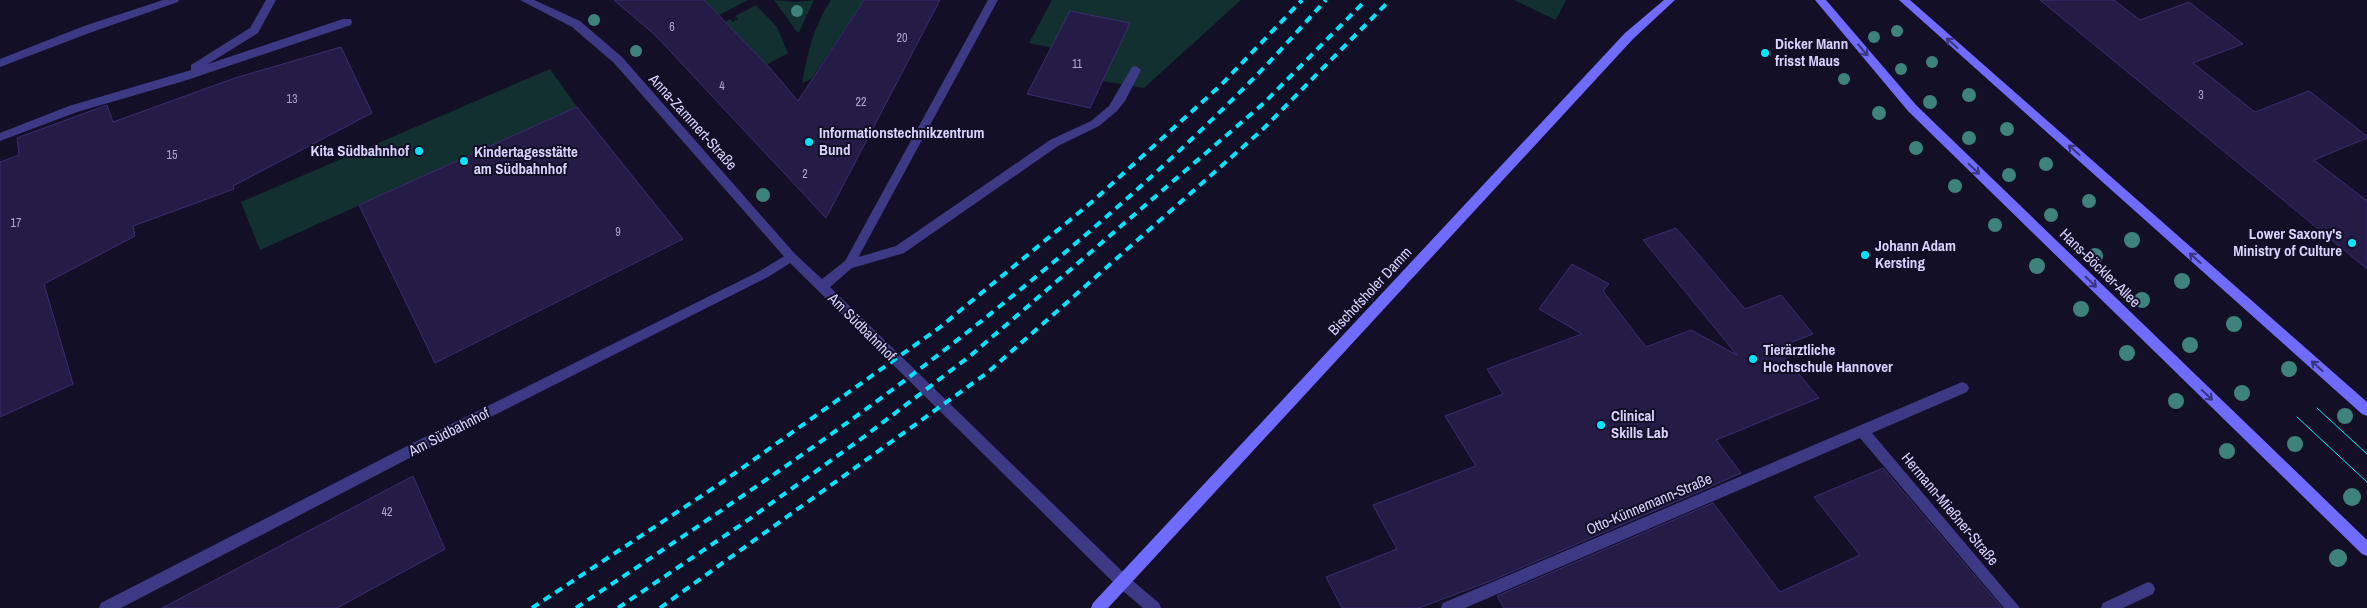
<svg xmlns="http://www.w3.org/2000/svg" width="2367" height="608" viewBox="0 0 2367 608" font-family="'Archivo Narrow',sans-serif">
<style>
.green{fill:#12302f}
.building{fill:#241b47;stroke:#3b2d73}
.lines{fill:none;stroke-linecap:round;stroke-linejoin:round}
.service{fill:#3d3a85;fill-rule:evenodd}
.minor{fill:#3d3a85;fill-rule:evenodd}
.secondary{fill:#6f6bff;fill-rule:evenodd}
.tram{stroke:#00e5ff;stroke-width:1}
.rail{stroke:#00e5ff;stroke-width:4;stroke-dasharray:8 6;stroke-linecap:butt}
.tree{fill:#3d827b}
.oneway{stroke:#38347d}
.poi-dot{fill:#00e5ff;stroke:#130f26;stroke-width:2}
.labels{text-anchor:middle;stroke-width:4;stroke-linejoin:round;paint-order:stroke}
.number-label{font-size:12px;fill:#aca6d1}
.poi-label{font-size:15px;font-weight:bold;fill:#d9d4ff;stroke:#130f26;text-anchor:start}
.street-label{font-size:15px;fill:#d9d4ff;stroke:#130f26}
</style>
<rect width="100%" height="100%" fill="#130f26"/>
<!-- green -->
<path class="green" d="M704,0H748L719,15Z
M774,0L795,2L814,0L799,32H797Z
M831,0H864L811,79L802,83C807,54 814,25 831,0Z
M1052,0H1241L1144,88L1103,81L1129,23L1071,11L1052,48L1029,43Z
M1514,0H1566L1556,20Z
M756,5L777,27L788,53L766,65L725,22L730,19L733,22L738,19L735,16Z
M550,69L577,107L260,250L241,202Z"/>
<!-- building -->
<path class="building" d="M614,0H704L770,68L798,101L864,0H940L826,218L655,35Z
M2040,0H2114L2140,20L2189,2L2243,44L2193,63L2255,112L2309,91L2367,136V138L2314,160L2367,201V269Z
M1070,11L1130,23L1090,108L1027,94Z
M341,47L372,113L233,186L234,189L133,226L135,236L44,284L73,384L0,417V162L19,155L17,138L107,105L113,122L235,78Z
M577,107L683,239L435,363L359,205Z
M1676,228L1745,309L1781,295L1813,334L1777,348L1819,398L1716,440L1741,473L1703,490L1488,582L1419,608H1342L1326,577L1397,549L1373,505L1476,466L1445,416L1503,394L1487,369L1582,334L1539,309L1572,264L1609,284L1603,291L1646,347L1691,330L1737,355L1643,240Z
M1883,468L2002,608H1504L1497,596L1713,503L1780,592L1860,555L1814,497Z
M413,476L445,549L337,608H162Z"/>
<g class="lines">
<!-- service -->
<path class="service" d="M266,0H276L258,33L208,64L343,19H351L352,22L351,25L184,81L77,112L0,141V133L69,106L191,70V65L250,28Z
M1136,66L1141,70L1125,101L1117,111L1099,126L1058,146L904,253L849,269L845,267L843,264L845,261L896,246L1050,140L1091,121L1109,106L1132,67Z
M791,252L797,257L795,260L768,277L425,450L121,608H99L101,603L415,442L760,271Z
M1962,382L1967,384L1969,388L1967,392L1872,433L2020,608H2004L1860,438L1465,608H1441L1443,603Z
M1122,574L1127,576L1159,603L1161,608H1143L1117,586L1115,581L1117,576Z
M2148,582L2153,584L2155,589L2153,594L2123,608H2101L2103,603Z"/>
<!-- minor -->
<path class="minor" d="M163,0H179L178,2L92,32L0,67V59L84,26Z
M520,0H534L580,21L622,57L795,254L822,279L845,261L988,0H998L853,267L830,287L1127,576L1129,581L1127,586L1122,588L1117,586L787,260L614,63L572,27Z"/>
<!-- secondary -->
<path class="secondary" d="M1664,0H1675L1633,39L1108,608H1091L1093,603L1625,33Z
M1815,0H1826L1916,105L2367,540V556L2362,554L1908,111Z
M1899,0H1910L2367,402V416L2362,414Z"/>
<!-- tram -->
<path class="tram" d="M2317,408L2367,454
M2297,417L2367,482"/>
<!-- rail -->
<path class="rail" d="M532,608L721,483L939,328L1093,201L1221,85L1302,0
M576,608C688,533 800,459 908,378C1028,287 1144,189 1250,82C1276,56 1301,27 1326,0
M618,608L748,520L865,436L970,356L1264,103L1366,0
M660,608L987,373L1261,131L1390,0"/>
</g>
<!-- trees -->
<g class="tree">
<circle cx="797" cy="11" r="6"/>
<circle cx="594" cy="20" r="6"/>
<circle cx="1897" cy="31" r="6"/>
<circle cx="1874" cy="37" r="6"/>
<circle cx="1826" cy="44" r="6"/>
<circle cx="636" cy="51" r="6"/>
<circle cx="1932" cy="62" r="6"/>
<circle cx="1901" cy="69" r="6"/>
<circle cx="1844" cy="79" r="6"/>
<circle cx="1969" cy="95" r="7"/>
<circle cx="1930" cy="102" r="7"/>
<circle cx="1879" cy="113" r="7"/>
<circle cx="2007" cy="129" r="7"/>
<circle cx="1969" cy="138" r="7"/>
<circle cx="1916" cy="148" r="7"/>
<circle cx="2046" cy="164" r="7"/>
<circle cx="2009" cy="175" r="7"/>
<circle cx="1955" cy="186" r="7"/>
<circle cx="763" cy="195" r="7"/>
<circle cx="2089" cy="201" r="7"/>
<circle cx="2051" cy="215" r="7"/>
<circle cx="1995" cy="225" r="7"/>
<circle cx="2132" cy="240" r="8"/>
<circle cx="2095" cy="256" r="8"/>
<circle cx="2037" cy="266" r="8"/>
<circle cx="2182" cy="281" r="8"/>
<circle cx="2142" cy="300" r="8"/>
<circle cx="2081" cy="309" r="8"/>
<circle cx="2234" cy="324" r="8"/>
<circle cx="2190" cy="345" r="8"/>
<circle cx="2127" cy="353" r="8"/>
<circle cx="2289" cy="369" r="8"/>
<circle cx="2242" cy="393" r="8"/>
<circle cx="2176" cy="401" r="8"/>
<circle cx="2345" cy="416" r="8"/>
<circle cx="2295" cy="444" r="8"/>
<circle cx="2227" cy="451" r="8"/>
<circle cx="2352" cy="497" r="9"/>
<circle cx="2338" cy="558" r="9"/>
</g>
<!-- one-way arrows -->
<defs><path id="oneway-shaft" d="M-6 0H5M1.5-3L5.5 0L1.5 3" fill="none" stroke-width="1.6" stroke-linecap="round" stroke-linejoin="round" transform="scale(1.25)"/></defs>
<g class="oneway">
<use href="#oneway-shaft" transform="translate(1952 43) rotate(-138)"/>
<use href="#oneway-shaft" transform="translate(1863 50) rotate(50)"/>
<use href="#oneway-shaft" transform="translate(2074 150) rotate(-138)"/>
<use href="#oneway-shaft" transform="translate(1974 169) rotate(44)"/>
<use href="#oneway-shaft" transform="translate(2195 258) rotate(-138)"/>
<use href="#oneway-shaft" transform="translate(2091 282) rotate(44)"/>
<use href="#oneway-shaft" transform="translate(2317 366) rotate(-138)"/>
<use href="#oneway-shaft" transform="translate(2207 395) rotate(44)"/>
</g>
<!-- markers -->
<g class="poi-dot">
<circle cx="1765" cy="53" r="5"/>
<circle cx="809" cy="142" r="5"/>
<circle cx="419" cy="151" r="5"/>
<circle cx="464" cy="161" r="5"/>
<circle cx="2352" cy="243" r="5"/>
<circle cx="1865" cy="255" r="5"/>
<circle cx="1753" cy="359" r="5"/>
<circle cx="1601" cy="425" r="5"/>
</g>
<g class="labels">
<!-- number labels -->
<g class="number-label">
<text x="672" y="31">6</text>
<text x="902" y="42">20</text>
<text x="1077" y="68">11</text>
<text x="722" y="90">4</text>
<text x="2201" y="99">3</text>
<text x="292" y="103">13</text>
<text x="861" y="106">22</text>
<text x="172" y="159">15</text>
<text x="805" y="178">2</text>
<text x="16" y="227">17</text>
<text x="618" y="236">9</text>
<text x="387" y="516">42</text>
</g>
<!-- poi labels -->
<g class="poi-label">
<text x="1775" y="49">Dicker Mann<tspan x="1775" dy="17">frisst Maus</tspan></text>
<text x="819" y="138">Informationstechnikzentrum<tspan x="819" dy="17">Bund</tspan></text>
<text x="409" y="156" text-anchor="end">Kita Südbahnhof</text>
<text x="474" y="157">Kindertagesstätte<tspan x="474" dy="17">am Südbahnhof</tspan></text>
<text x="2342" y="239" text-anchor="end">Lower Saxony's<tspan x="2342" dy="17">Ministry of Culture</tspan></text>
<text x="1875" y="251">Johann Adam<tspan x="1875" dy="17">Kersting</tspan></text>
<text x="1763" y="355">Tierärztliche<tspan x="1763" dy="17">Hochschule Hannover</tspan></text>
<text x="1611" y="421">Clinical<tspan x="1611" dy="17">Skills Lab</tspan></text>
</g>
<!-- street labels -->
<g class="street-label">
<text transform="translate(693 122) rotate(48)" y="5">Anna-Zammert-Straße</text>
<text transform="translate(2100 268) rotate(44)" y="5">Hans-Böckler-Allee</text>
<text transform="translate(1370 291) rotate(-47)" y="5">Bischofsholer Damm</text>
<text transform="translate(862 327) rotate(45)" y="5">Am Südbahnhof</text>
<text transform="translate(449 432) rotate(-27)" y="5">Am Südbahnhof</text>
<text transform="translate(1649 504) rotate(-23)" y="5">Otto-Künnemann-Straße</text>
<text transform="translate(1950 509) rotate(50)" y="5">Hermann-Mießner-Straße</text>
</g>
</g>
</svg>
